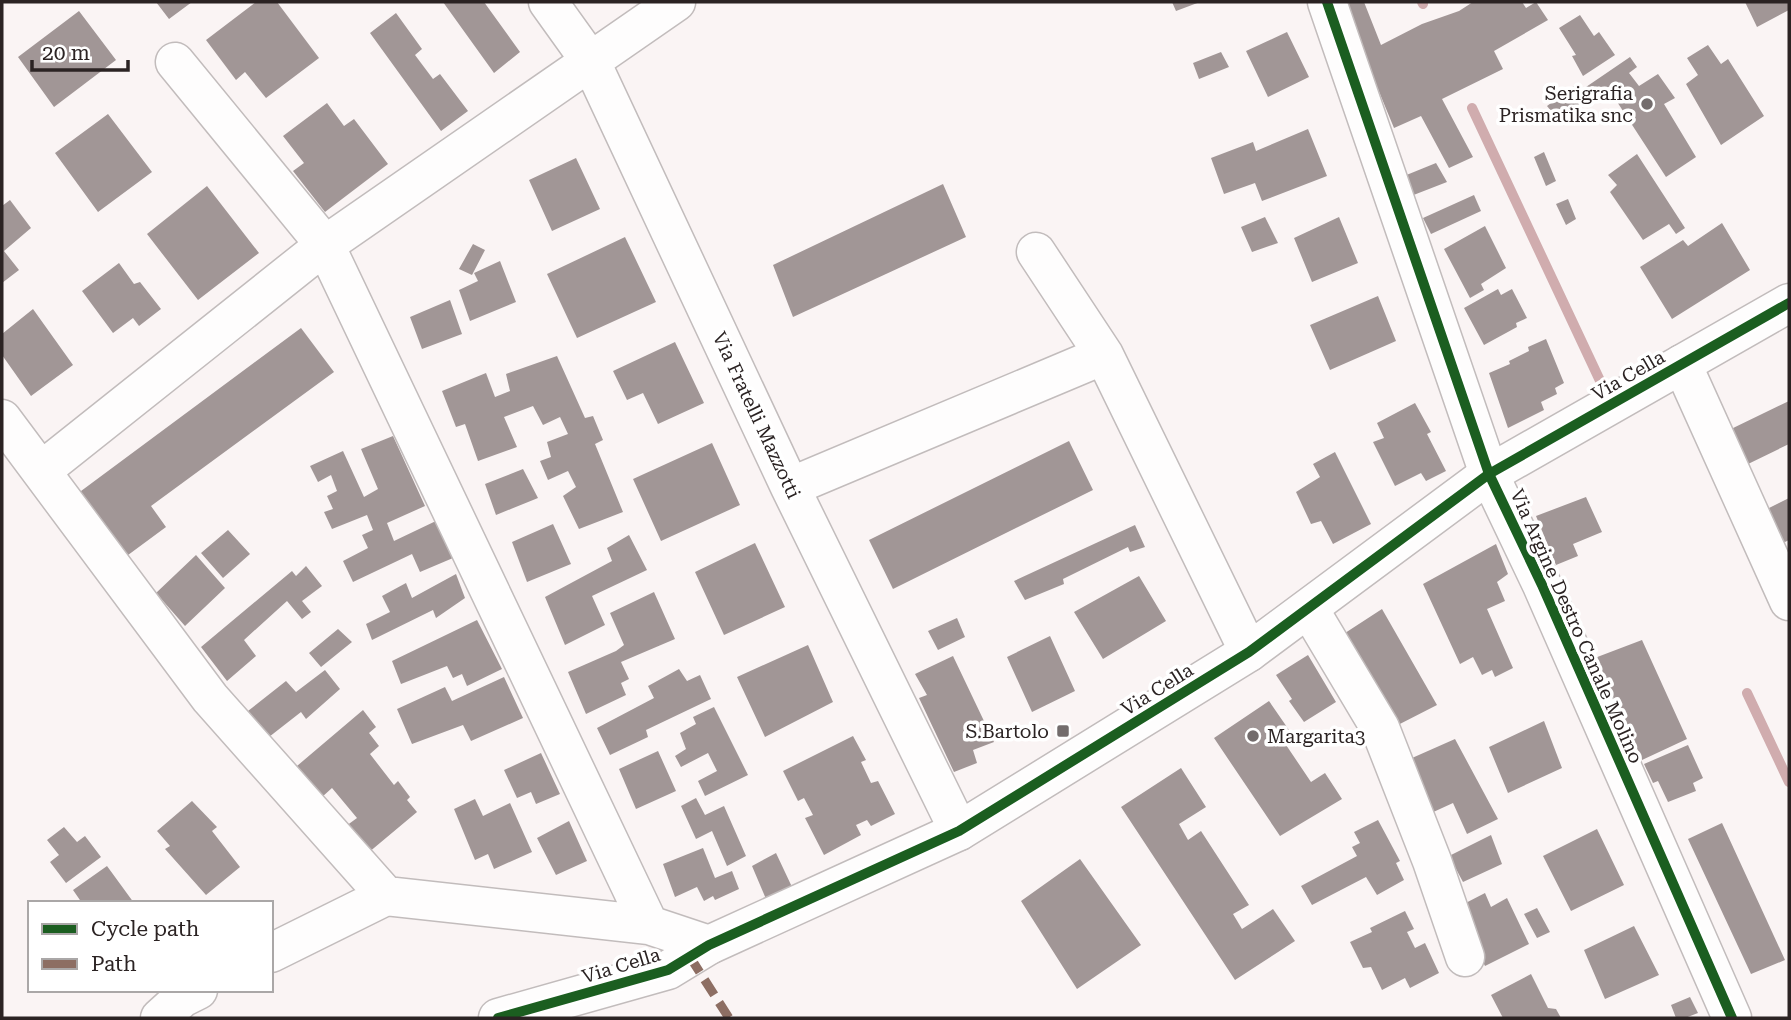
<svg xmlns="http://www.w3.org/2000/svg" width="1791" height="1020" viewBox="0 0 1791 1020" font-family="'Roboto Serif',serif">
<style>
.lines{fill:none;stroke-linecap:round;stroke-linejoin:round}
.stream{stroke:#d0acae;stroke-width:10}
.building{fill:#a19696}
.minor-casing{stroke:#c2bcbc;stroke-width:41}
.tertiary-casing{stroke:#c2bcbc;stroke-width:41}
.minor{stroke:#fefdfd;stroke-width:38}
.tertiary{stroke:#fefdfd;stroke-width:38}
.quiet{stroke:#8d6e63;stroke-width:9;stroke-dasharray:18 9;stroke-linecap:butt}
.cycleway-casing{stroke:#fff;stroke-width:15}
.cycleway{stroke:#1b5e20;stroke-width:10}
.poi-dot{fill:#736c6c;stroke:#fff;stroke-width:2.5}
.labels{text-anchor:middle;stroke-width:7;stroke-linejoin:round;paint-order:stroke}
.poi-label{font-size:19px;fill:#2b2323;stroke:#fff;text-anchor:end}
.street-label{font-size:19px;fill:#2b2323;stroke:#fff}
</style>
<rect width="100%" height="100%" fill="#faf4f4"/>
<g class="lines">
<!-- stream -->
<path class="stream" d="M1422,2L1423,4
M1472,108L1603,387
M1747,693L1789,782"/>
</g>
<!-- building -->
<path class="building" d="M156,2H192L169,19Z
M256,2H277L319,58L266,98L245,72L236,80L206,40Z
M443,2H484L520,52L494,73Z
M1172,2H1200L1176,11Z
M1342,2H1364L1381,45L1422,24L1459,11L1473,2H1522L1526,8L1536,2L1548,20L1494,51L1503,69L1442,99L1473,157L1449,168L1421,116L1394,128Z
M1745,2H1789V10L1757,27Z
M79,11L116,60L54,107L18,57Z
M396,13L422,49L415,55L433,79L440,74L468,111L441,131L370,33Z
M1580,15L1594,36L1599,32L1615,55L1583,76L1572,56L1576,55L1559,28Z
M1287,32L1309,77L1268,97L1246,51Z
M1708,45L1721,64L1728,59L1764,116L1721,145L1686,84L1698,75L1687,58Z
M1221,52L1229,67L1199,79L1193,63Z
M1630,57L1637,67L1629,73L1639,86L1658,74L1675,98L1664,104L1696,157L1666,177L1610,91L1596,101L1586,87Z
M1574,86L1585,102L1560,122L1547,106Z
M327,103L344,126L354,119L388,164L325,212L293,171L304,163L283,136Z
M108,114L152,172L98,212L55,153Z
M1308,129L1327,176L1262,201L1255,183L1224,194L1211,158L1253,142L1256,151Z
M1544,152L1556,181L1546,186L1534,157Z
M1637,154L1685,228L1676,234L1669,224L1643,240L1610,192L1617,185L1608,175Z
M576,158L600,209L552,231L529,180Z
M1436,163L1447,182L1411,196L1404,176Z
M943,184L966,237L793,317L773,265Z
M207,186L259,253L198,300L147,234Z
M1474,195L1481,211L1431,234L1423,218Z
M1568,199L1576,219L1566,225L1556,204Z
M10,200L31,228L4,251L19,270L2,283V206Z
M1265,217L1278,243L1252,252L1241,227Z
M1339,217L1358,263L1312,282L1294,238Z
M1722,223L1750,270L1672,319L1640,267L1683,240L1688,246Z
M1485,226L1506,268L1481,284L1484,290L1470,298L1444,249Z
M625,237L656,302L577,338L547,274Z
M473,244L485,250L472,275L459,269Z
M500,261L516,302L470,321L459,290L478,281L474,273Z
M119,263L134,284L140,282L161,309L139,326L133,318L113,333L82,291Z
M1498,289L1501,295L1512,289L1527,318L1516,323L1517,327L1484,345L1464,308Z
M1378,296L1396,341L1330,370L1310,325Z
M450,300L462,334L422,349L410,317Z
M33,309L73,365L31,396L2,355V334Z
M301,328L334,372L151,506L166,527L124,558L77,494Z
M1546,339L1564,383L1555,388L1557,394L1541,402L1544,410L1508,428L1489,373L1510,364L1509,361L1529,351L1528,347Z
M675,342L704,403L658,424L643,393L627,400L613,371Z
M557,356L585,418L593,416L603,440L595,444L623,512L579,529L563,496L576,487L568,471L548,480L540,461L551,457L547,442L568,434L560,417L543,425L533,406L504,417L517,447L478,461L465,424L456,427L442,391L486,373L495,397L510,391L506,374Z
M1789,401V444L1746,465L1729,430Z
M1415,403L1431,432L1427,434L1446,471L1426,481L1421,473L1395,486L1373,442L1384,438L1377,423Z
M393,436L425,506L387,523L394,541L438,520L453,558L420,572L412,554L353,582L343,561L368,548L362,535L373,530L367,515L332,529L324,512L333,509L327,496L337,491L331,475L318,482L310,466L343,451L364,497L378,489L361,449Z
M1069,441L1093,490L893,589L869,540Z
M712,443L740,505L661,541L633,479Z
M1335,452L1371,524L1333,544L1321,521L1311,524L1296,492L1320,477L1313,464Z
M523,469L538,498L496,515L485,484Z
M1586,497L1602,532L1573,544L1578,556L1556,565L1536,516Z
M1789,498V540L1783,543L1767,509Z
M553,524L571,564L527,582L512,542Z
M1135,525L1145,547L1130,552L1128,547L1063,579L1064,584L1025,600L1014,581Z
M228,530L250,554L223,578L201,553Z
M629,535L647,570L592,596L605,625L565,645L545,597L612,561L607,548Z
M755,543L785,607L724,635L695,572Z
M1496,544L1508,574L1497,582L1505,601L1487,609L1513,668L1495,677L1492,670L1482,675L1473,657L1460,664L1423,584Z
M196,555L225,588L185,626L156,593Z
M306,566L322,586L302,601L311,612L302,619L287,601L244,640L256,656L227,681L201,647L292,571L296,576Z
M456,574L465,598L436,618L433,610L372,640L366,624L390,612L382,596L406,583L412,598Z
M1139,576L1166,621L1103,659L1074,612Z
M654,592L675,639L621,662L629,679L621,683L626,695L586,714L568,672L616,651L624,645L610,613Z
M1382,609L1437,705L1392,728L1342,635Z
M957,618L965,637L938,650L928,631Z
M477,620L502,669L467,686L462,674L453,678L447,666L401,684L392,661Z
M338,629L352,642L321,667L309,653Z
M1050,636L1075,691L1032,712L1007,657Z
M1642,640L1687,739L1642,760L1634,741L1592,659Z
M808,645L833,702L765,737L737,677Z
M1308,655L1336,702L1304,722L1289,701L1292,699L1276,675Z
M953,656L994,742L973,750L977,763L954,772L919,698L927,695L915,674Z
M679,669L687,681L700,675L711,699L646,730L648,737L610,755L597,728L654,698L648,686Z
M325,670L340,689L306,719L301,712L269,737L248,711L286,681L296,692Z
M504,677L523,718L471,741L463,725L412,744L397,709L445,687L452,701Z
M1269,701L1289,730L1280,736L1311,782L1325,773L1342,799L1280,836L1214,738Z
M714,707L748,775L705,796L698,781L717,771L708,753L681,767L675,756L686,749L680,733L696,724L693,717Z
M363,710L376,727L369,733L379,746L370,754L394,785L398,781L410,797L407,800L417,812L368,853L346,826L357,818L332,788L322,797L297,766Z
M1544,721L1562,768L1508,793L1489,747Z
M853,736L866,760L861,762L871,783L878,781L895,814L871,826L867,820L856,825L861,835L824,855L805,818L813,815L804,798L798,801L783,771Z
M1455,739L1498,819L1467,834L1453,803L1429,814L1403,762Z
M1688,745L1703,778L1693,783L1696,791L1668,802L1658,781L1653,783L1644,764Z
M658,751L676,791L636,809L619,769Z
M541,753L560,794L536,804L531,792L517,798L504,770Z
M1181,768L1206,807L1179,824L1188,840L1201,831L1249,905L1233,914L1242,929L1273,909L1295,941L1235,980L1121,807Z
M696,798L705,815L724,806L746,856L727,866L712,831L696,839L681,806Z
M475,799L483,816L510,803L532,852L494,869L488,854L475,860L454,809Z
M192,801L217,827L212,831L240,867L206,895L165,849L170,846L157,831Z
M1378,820L1400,861L1396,863L1404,880L1377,895L1366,877L1312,905L1301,886L1357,856L1352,847L1360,843L1354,832Z
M569,821L587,861L556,875L537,838Z
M1722,823L1785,960L1751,974L1688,839Z
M64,827L77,842L85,836L101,857L66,883L50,862L59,855L47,840Z
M1597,829L1624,885L1571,911L1543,856Z
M1491,835L1502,864L1463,882L1449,856Z
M703,848L715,878L732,871L739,889L715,900L713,896L704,901L697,887L675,897L663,864Z
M776,853L792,887L766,899L752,866Z
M1080,859L1141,945L1077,989L1021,901Z
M107,866L134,903H82L73,890Z
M1485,893L1491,907L1507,898L1529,944L1485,966L1456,908Z
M1537,908L1550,932L1537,938L1524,914Z
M1405,911L1414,929L1407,932L1415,948L1425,943L1439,973L1410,988L1405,978L1382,990L1371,967L1363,968L1350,942L1372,932L1370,928Z
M1634,926L1659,975L1605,999L1584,950Z
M1531,974L1548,1008L1556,1009L1561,1018H1503L1491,995Z
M1690,997L1698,1013L1685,1018H1676L1671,1005Z"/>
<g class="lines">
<!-- minor casing -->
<g class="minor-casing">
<path id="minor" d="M548,2L591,62L790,487L959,831
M1327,2L1489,474L1542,585L1732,1018
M175,62L325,245L649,925
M1036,252L1104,355L1249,652
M1682,364L1789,601
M2,419L210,698L386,896
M41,471L325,245L676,2
M790,487L1104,355
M1309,609L1380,728L1432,861L1465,957
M271,953L386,896L649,925L709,945
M160,1018L182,998L198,990"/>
</g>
<!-- tertiary casing -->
<g class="tertiary-casing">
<path id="tertiary" d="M498,1018L668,970L709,945L959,831L1249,652L1489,474L1789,303"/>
</g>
<!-- minor -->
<use href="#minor" class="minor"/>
<!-- tertiary -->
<use href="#tertiary" class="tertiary"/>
<!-- quiet -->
<path class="quiet" d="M690,957L729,1018"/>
<!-- cycleway casing -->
<g class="cycleway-casing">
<path id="cycleway" d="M1327,2L1489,474L1542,585L1732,1018
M498,1018L668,970L709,945L959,831L1249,652L1489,474L1789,303"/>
</g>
<!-- cycleway -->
<use href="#cycleway" class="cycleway"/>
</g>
<!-- markers -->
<g class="poi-dot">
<circle cx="1647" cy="104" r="7"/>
<rect x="1056" y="724" width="14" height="14" rx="3.5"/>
<circle cx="1253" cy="736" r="7"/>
</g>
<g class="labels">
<!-- poi labels -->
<g class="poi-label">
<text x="1633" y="100">Serigrafia<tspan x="1633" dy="22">Prismatika snc</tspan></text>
<text x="1049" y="738">S.Bartolo</text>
<text x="1267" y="743" text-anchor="start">Margarita3</text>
</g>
<!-- street labels -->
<g class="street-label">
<text transform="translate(1628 375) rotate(-30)" y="7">Via Cella</text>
<text transform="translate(757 415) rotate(65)" y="7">Via Fratelli Mazzotti</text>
<text transform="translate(1577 626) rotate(66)" y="7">Via Argine Destro Canale Molino</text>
<text transform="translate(1157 689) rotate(-32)" y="7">Via Cella</text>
<text transform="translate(621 965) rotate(-17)" y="7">Via Cella</text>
</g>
</g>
<!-- border -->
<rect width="1791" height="1020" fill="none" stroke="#2b2323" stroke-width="7"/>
<!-- legend -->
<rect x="28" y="901" width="245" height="91" fill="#ffffff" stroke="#aaa7a7" stroke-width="2"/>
<rect x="42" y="924" width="35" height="10" fill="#1b5e20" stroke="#aaa7a7" stroke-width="2"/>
<text x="91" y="936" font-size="21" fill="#2b2323">Cycle path</text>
<rect x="42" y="959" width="35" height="10" fill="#8d6e63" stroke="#aaa7a7" stroke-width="2"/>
<text x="91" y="971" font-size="21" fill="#2b2323">Path</text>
<!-- scale -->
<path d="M32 60v10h96v-10" fill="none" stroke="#2b2323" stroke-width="3.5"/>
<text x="42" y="60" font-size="21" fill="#2b2323" stroke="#ffffff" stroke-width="5" paint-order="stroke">20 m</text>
</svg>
